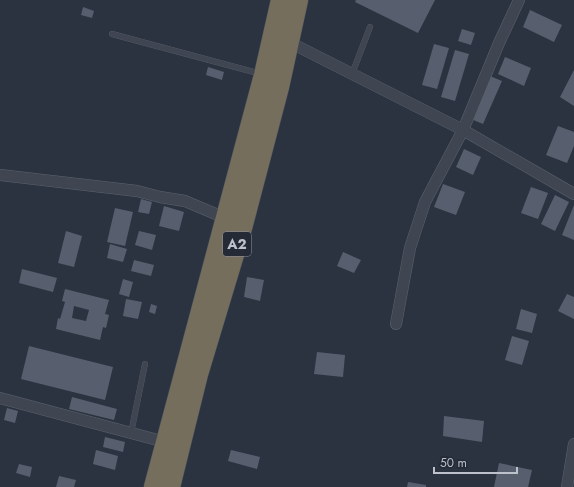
<svg xmlns="http://www.w3.org/2000/svg" width="574" height="487" viewBox="0 0 574 487" font-family="Jost,sans-serif">
<style>
.building{fill:#575f6e;fill-rule:evenodd}
.lines{fill:none;stroke-linecap:round;stroke-linejoin:round}
.lane-casing{stroke:#5d636e;stroke-width:6}
.street-casing{stroke:#5d636e;stroke-width:12}
.highway-casing{stroke:#4a505b;stroke-width:21}
.lane{stroke:#3f4551;stroke-width:5.5}
.street{stroke:#3f4551;stroke-width:11}
.highway{stroke:#766e5d;stroke-width:20}
.labels{text-anchor:middle;stroke-width:3;stroke-linejoin:round;paint-order:stroke}
.shield{fill:#242a36;stroke:#8e949e;stroke-width:1}
.shield-label{font-size:14px;font-weight:bold;fill:#bcc1cb}
</style>
<rect width="100%" height="100%" fill="#2b3341"/>
<!-- building -->
<path class="building" d="M356,0H435L418,33L355,2Z
M83,7L94,11L92,18L81,15Z
M530,10L562,25L554,42L523,27Z
M462,29L475,33L471,45L458,41Z
M434,44L449,48L437,89L422,85Z
M455,50L469,54L455,101L441,97Z
M505,57L531,68L524,86L498,74Z
M208,67L224,72L222,80L206,75Z
M574,70V106L560,97Z
M490,76L502,81L483,124L471,119Z
M558,126L574,132V146L567,163L546,155Z
M464,149L481,157L473,175L456,167Z
M443,184L465,192L456,215L434,207Z
M531,187L548,193L538,219L521,213Z
M555,195L569,202L555,231L541,224Z
M141,199L152,202L149,214L138,212Z
M574,205V240L562,235Z
M164,206L184,212L179,231L159,226Z
M115,208L133,212L125,246L107,242Z
M66,231L82,236L74,267L58,263Z
M139,231L156,235L152,250L135,245Z
M110,244L127,249L123,262L107,258Z
M343,252L361,260L354,273L337,266Z
M134,260L154,265L151,276L131,271Z
M22,269L57,278L53,292L19,283Z
M247,277L264,280L260,301L244,297Z
M123,279L133,282L129,297L119,294Z
M65,289L109,300L105,314L109,315L106,328L103,327L100,340L56,329L58,318L60,319L65,302L62,301ZM74,306L89,310L86,321L72,318Z
M567,294L574,297V319L558,311Z
M126,299L142,302L138,319L123,316Z
M151,304L157,306L155,314L149,312Z
M521,309L537,314L532,333L516,329Z
M512,336L529,341L522,365L505,360Z
M29,346L113,367L105,400L21,379Z
M317,352L345,355L343,377L314,374Z
M72,397L117,409L114,420L69,409Z
M7,408L18,411L15,423L4,420Z
M444,416L484,421L482,442L443,436Z
M105,437L125,442L123,452L103,447Z
M96,450L118,456L115,470L93,464Z
M231,450L260,457L257,469L228,461Z
M499,463L532,470L528,487H494Z
M19,464L32,467L30,477L16,473Z
M59,476L76,480L74,487H56Z
M408,482L426,485V487H407Z"/>
<g class="lines">
<!-- lane casing -->
<g class="lane-casing">
<path id="lane" d="M112,34L261,74
M352,74L370,27
M131,433L145,364"/>
</g>
<!-- street casing -->
<g class="street-casing">
<path id="street" d="M289,42L463,130L574,194
M0,175L137,191L160,197L185,201L225,218
M396,324L410,248L425,202L463,130L499,43L519,0
M0,398L165,442
M567,487L574,444"/>
</g>
<!-- highway casing -->
<g class="highway-casing">
<path id="highway" d="M154,487L264,75L281,0
M170,487L198,374L242,228L279,87L298,0"/>
</g>
<!-- lane -->
<use href="#lane" class="lane"/>
<!-- street -->
<use href="#street" class="street"/>
<!-- highway -->
<use href="#highway" class="highway"/>
</g>
<g class="labels">
<!-- shield labels -->
<rect class="shield" x="223" y="232" width="28" height="24" rx="3"/>
<g class="shield-label">
<text x="237" y="249">A2</text>
</g>
</g>
<!-- scale -->
<path d="M434 467v6h83v-6" fill="none" stroke="#bcc1cb" stroke-width="2"/>
<text x="440" y="467" font-size="12" fill="#bcc1cb" stroke="#242a36" stroke-width="3" paint-order="stroke">50 m</text>
</svg>
